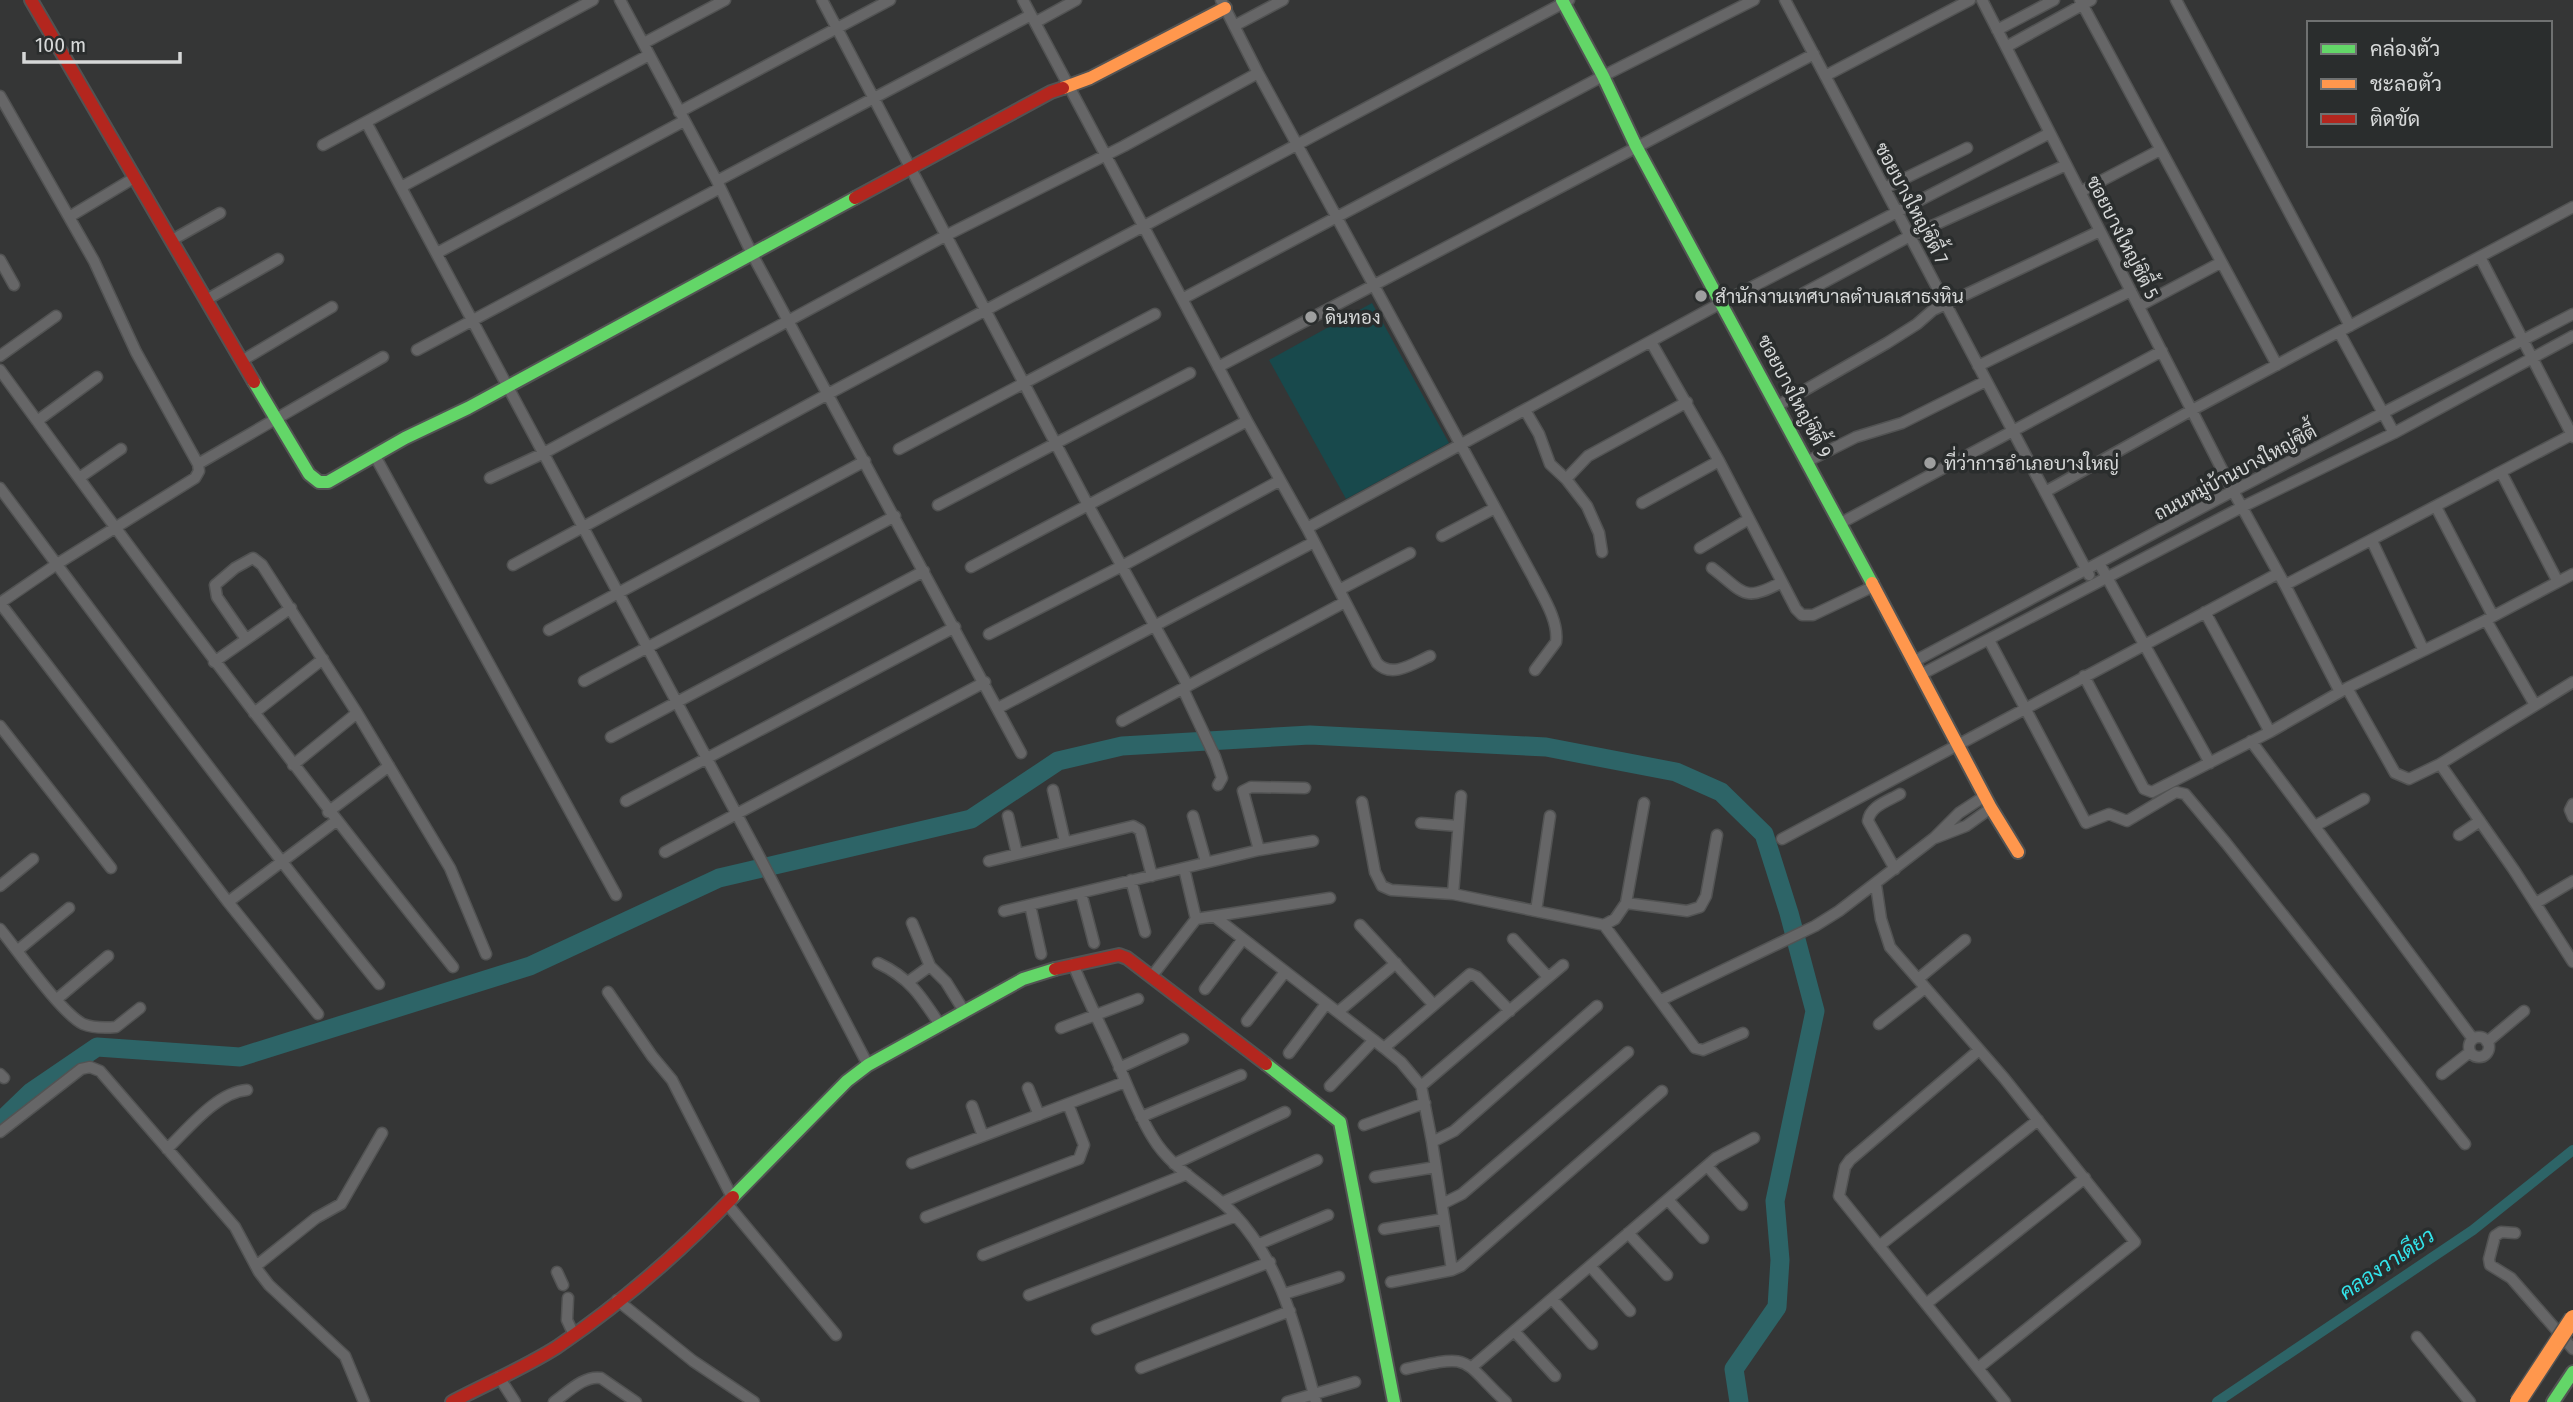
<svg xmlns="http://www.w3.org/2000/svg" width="2573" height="1402" viewBox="0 0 2573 1402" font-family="'Fira Sans Condensed',Sarabun,sans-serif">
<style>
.green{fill:#18494c}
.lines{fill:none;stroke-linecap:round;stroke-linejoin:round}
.canal{stroke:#2d6467;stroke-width:10}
.river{stroke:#2d6467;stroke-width:19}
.street-casing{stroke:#525353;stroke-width:13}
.fast-casing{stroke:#525353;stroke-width:16}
.slow-casing{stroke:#525353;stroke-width:16}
.jam-casing{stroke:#525353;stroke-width:16}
.street{stroke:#666667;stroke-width:10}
.fast{stroke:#63d668;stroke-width:12}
.slow{stroke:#ff974d;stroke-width:12}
.jam{stroke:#b3261e;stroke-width:12}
.slow-bridge-casing{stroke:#525353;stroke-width:19;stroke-linecap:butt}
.slow-bridge{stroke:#ff974d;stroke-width:16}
.poi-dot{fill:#9e9f9f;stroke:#2a2d2d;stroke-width:2.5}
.labels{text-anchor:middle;stroke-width:7;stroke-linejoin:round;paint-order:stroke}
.street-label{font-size:19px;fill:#d6d8d8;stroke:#2a2d2d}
.poi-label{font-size:19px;fill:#d6d8d8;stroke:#2a2d2d;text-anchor:start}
.water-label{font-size:21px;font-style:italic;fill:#33e4eb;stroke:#2a2d2d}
</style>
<rect width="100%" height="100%" fill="#353636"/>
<!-- green -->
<path class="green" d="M1372,303L1449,443L1346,499L1269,360Z"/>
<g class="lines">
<!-- canal -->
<path class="canal" d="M2217,1402L2473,1230L2573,1150"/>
<!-- river -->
<path class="river" d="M0,1122L31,1092L97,1047L240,1057L530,966L719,878L971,819L1058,761L1122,746L1310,735L1546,747L1676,772L1721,792L1764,834L1789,913L1815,1011L1775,1201L1780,1260L1777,1307L1734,1369L1739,1402"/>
<!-- street casing -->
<g class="street-casing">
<path id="street" d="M620,0L717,181L752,254L1021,753
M822,0L1088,505L1188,686
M1023,0L1247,421L1307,528L1377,663C1392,679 1414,663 1430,656
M1221,0L1258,73L1534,579C1543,597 1559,621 1556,642L1535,670
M1785,0L2089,575
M1982,0L2233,491L2285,585L2340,692
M2080,0L2277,365
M2176,0L2350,326
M1036,22L1076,0
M1234,26L1283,0
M1997,30L2054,0
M644,43L725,0
M2006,47L2091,0
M1825,76L1970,0
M0,96L94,261L136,352L198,464L199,471L195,478L57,564L0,603
M679,112L890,0
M366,122L758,854L868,1065
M323,145L593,0
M717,181L1031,15
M401,187L649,55
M1885,188L1967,148
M2080,192L2160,150
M69,217L134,178
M172,240L220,213
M437,253L684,121
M2480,257L2573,437
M0,260L14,285
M1804,293L1910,236L2066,165
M1182,299L1603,76L1754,0
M206,300L278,259
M2139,306L2220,263
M2339,332L2394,433
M1651,342L1719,461L1796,609L1802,615H1813L1874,586
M417,350L720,188
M0,356L56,316
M243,360L332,307
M1978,366L2131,291
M1218,367L1814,54
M0,370C147,573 297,772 453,967
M1777,406L1887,343L1917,324L1933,310L2100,231
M1525,410L1539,434L1550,464L1566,479L1587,506L1599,533L1602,552
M37,421L97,377
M899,449L1155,314
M375,456L616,895
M1806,462L1856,437L1902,423L1986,381
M198,464L383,357
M2501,472L2558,582
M79,478L121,449
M490,478L544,453L945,236L1124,146L1258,73
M1566,479L1588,456L1687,402
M0,488C124,655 248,822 379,984
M2045,492L2192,410L2573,207
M1642,503L1719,461
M938,505L1190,373
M2436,507L2493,616
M1839,524L2162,351
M1307,528L1721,303L2050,133
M1442,536L1495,508
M2372,541L2423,649
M1700,548L1749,519
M2099,563L2210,763
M513,565L828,394L1569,0
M971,567L1247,421
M1712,568C1745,593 1743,603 1782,582
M2285,585L2573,434
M1339,590L1410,553
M0,603L228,902L318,1014
M2205,612L2270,732
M2486,620L2535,705
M549,630L865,461
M989,634L1122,566L1279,481
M246,639L217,597L215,585L235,568L253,558L262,565L357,713L450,868L486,954
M1989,640L2086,823L2109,814L2127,821L2176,792L2185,794L2226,843L2465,1144
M214,662L291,608
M1913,662L2233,491L2573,314
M1920,675L2242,507L2394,433L2573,336
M2084,676L2144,789L2152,792L2270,732L2347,688L2486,620L2573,574
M584,681L895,516
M2347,688L2395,773L2409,779L2440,764L2573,682
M1183,689L1215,757L1222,778L1218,785
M998,708L1314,542
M254,713L323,659
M1122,721L1345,602
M0,726L111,868
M611,737L924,571
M2251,741L2473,1039
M2440,764L2514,870L2573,962
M293,765L357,713
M1053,790L1065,842
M626,801L955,627
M1362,802L1375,872L1382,886L1391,890L1453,894L1604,925L1695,1048L1703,1050L1743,1033
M2573,804L2570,810L2573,817
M328,812L389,766
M1008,816L1017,854
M1193,816L1206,862
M1421,823L1458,826
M2315,826L2364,799
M2459,835L2480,821
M1935,838L1966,826L1991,808
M1782,839L2277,574
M1259,850L1243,791L1251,787L1305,788
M665,852L985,682
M989,861L1133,826L1140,830L1152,876
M1895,869L1868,821C1870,806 1888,801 1900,794
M1131,880L1145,932
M1876,885L1881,919L1890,947L2004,1078L2135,1242L1978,1368
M0,886L33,859
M1081,893L1094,943
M1453,894L1461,796
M228,902L336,821
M1626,903L1687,911L1700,907L1706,896L1717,835
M2536,903L2573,881
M1030,905L1041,954
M1004,911L1259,850L1313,841
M1536,911L1550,816
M1215,917L1384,1048L1401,1062L1421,1086L1432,1142L1452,1270
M1196,919L1330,898
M912,923L930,966L946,982L964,1011
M1360,925L1433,1004
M1604,925L1615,919L1626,903L1644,803
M0,929C18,951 61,1013 83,1024C93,1028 105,1028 116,1027L140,1008
M1513,939L1548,977
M18,950L69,908
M878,963C910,978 921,996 940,1025
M1073,964C1087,999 1104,1032 1119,1066C1129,1090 1139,1116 1153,1138C1173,1171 1209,1187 1234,1214C1283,1266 1297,1335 1316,1402
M1152,976L1196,919L1184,868
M1918,979L1965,940
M908,982L930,966
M1205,989L1243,939
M608,992L652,1056L672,1080L733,1199
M57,999L108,956
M1661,1000L1815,926L1839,911L1934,838L1959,813L1985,796
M1338,1012L1396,963
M1247,1021L1285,972
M1879,1024L1925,988
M1061,1028L1138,999
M2469 1047a10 10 0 1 1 20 0a10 10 0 1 1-20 0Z
M2487,1042L2524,1011
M1384,1048L1470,974L1477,977L1510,1011
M1979,1050L1850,1160L1845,1167L1839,1196L2005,1402
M1289,1053L1326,1004
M1119,1068L1183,1039
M0,1074L4,1078
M2442,1074L2470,1052
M1330,1086L1374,1040
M1421,1086L1563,965
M1028,1088L1039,1115
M972,1106L983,1136
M1141,1117L1241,1075
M1364,1125L1425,1103
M0,1132L81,1069L90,1067L100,1071L235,1227L259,1272L269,1285L345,1356L364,1402
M1432,1142L1454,1131L1597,1006
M167,1149C188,1129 217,1092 247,1090
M912,1163L1125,1082
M1174,1164L1285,1112
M1707,1166L1742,1205
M1375,1177L1436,1167
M1668,1200L1703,1238
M1223,1202L1317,1160
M1442,1204L1462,1194L1628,1052
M728,1205L836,1335
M926,1217L1079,1159L1084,1145L1068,1104
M1384,1229L1444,1219
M1628,1233L1667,1275
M2515,1233L2501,1232L2495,1236L2489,1259L2490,1265L2511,1278L2573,1349
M1259,1244L1328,1215
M1879,1246L2038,1120
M983,1255L1187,1174
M256,1266L316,1218L341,1204L382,1133
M1590,1266L1630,1311
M557,1272L563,1285
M1391,1282L1452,1270L1461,1266L1662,1091
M1284,1294L1339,1277
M1029,1295L1236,1216
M568,1298L567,1320L574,1335
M1552,1299L1592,1344
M617,1300L693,1361L754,1402
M1926,1304L2085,1178
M1097,1329L1270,1262
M1514,1331L1555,1376
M2417,1337L2470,1402
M1472,1367L1716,1158L1754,1138
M1141,1368L1290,1311
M1406,1369C1473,1354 1459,1357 1506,1402
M499,1377L515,1402
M554,1402C567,1393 584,1375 601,1378L636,1402
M1287,1402L1355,1382"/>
</g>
<!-- fast casing -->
<g class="fast-casing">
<path id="fast" d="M1562,0L1603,76L1636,146L1872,583
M254,382L309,474L319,482H328L405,438L468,408L855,198
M1266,1064L1340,1122L1394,1402
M733,1197L847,1081L868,1065L1023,979L1055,969
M2553,1402L2573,1372"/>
</g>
<!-- slow casing -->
<g class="slow-casing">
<path id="slow" d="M1063,88L1090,78L1225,8
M1872,583L1991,808L2018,852"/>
</g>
<!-- jam casing -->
<g class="jam-casing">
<path id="jam" d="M31,0L254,382
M855,198L1051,92L1063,88
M1055,969L1119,955L1127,958L1266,1064
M452,1402C486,1384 524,1368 557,1347C620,1304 680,1252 733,1197"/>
</g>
<!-- street -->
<use href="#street" class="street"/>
<!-- fast -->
<use href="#fast" class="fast"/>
<!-- slow -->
<use href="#slow" class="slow"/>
<!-- jam -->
<use href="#jam" class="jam"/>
<!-- slow-bridge casing -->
<g class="slow-bridge-casing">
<path id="slow-bridge" d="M2518,1402L2573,1318"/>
</g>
<!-- slow-bridge -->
<use href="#slow-bridge" class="slow-bridge"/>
</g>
<!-- markers -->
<g class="poi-dot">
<circle cx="1701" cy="296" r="7"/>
<circle cx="1311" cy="317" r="7"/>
<circle cx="1930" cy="463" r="7"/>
</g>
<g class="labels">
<!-- street labels -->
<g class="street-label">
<text transform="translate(1912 203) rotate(62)" y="7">ซอยบางใหญ่ซิตี้ 7</text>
<text transform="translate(2123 237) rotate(63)" y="7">ซอยบางใหญ่ซิตี้ 5</text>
<text transform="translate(1795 396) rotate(62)" y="7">ซอยบางใหญ่ซิตี้ 9</text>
<text transform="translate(2235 472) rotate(-28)" y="7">ถนนหมู่บ้านบางใหญ่ซิตี้</text>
</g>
<!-- poi labels -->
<g class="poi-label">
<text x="1715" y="303">สำนักงานเทศบาลตำบลเสาธงหิน</text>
<text x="1325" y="324">ดินทอง</text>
<text x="1944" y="470">ที่ว่าการอำเภอบางใหญ่</text>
</g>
<!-- water labels -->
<g class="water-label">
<text transform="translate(2387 1264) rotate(-34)" y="7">คลองวาเดียว</text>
</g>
</g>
<!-- legend -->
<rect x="2307" y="21" width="245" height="126" fill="#2a2d2d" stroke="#6f7171" stroke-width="2"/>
<rect x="2321" y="44" width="35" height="10" fill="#63d668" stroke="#6f7171" stroke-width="2"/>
<text x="2370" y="56" font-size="21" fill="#d6d8d8">คล่องตัว</text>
<rect x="2321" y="79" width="35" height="10" fill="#ff974d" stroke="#6f7171" stroke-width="2"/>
<text x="2370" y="91" font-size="21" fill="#d6d8d8">ชะลอตัว</text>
<rect x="2321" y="114" width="35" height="10" fill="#b3261e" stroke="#6f7171" stroke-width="2"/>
<text x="2370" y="126" font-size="21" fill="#d6d8d8">ติดขัด</text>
<!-- scale -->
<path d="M24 52v10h156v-10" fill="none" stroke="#d6d8d8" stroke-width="3.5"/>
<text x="35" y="52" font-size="21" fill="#d6d8d8" stroke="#2a2d2d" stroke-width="5" paint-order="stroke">100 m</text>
</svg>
